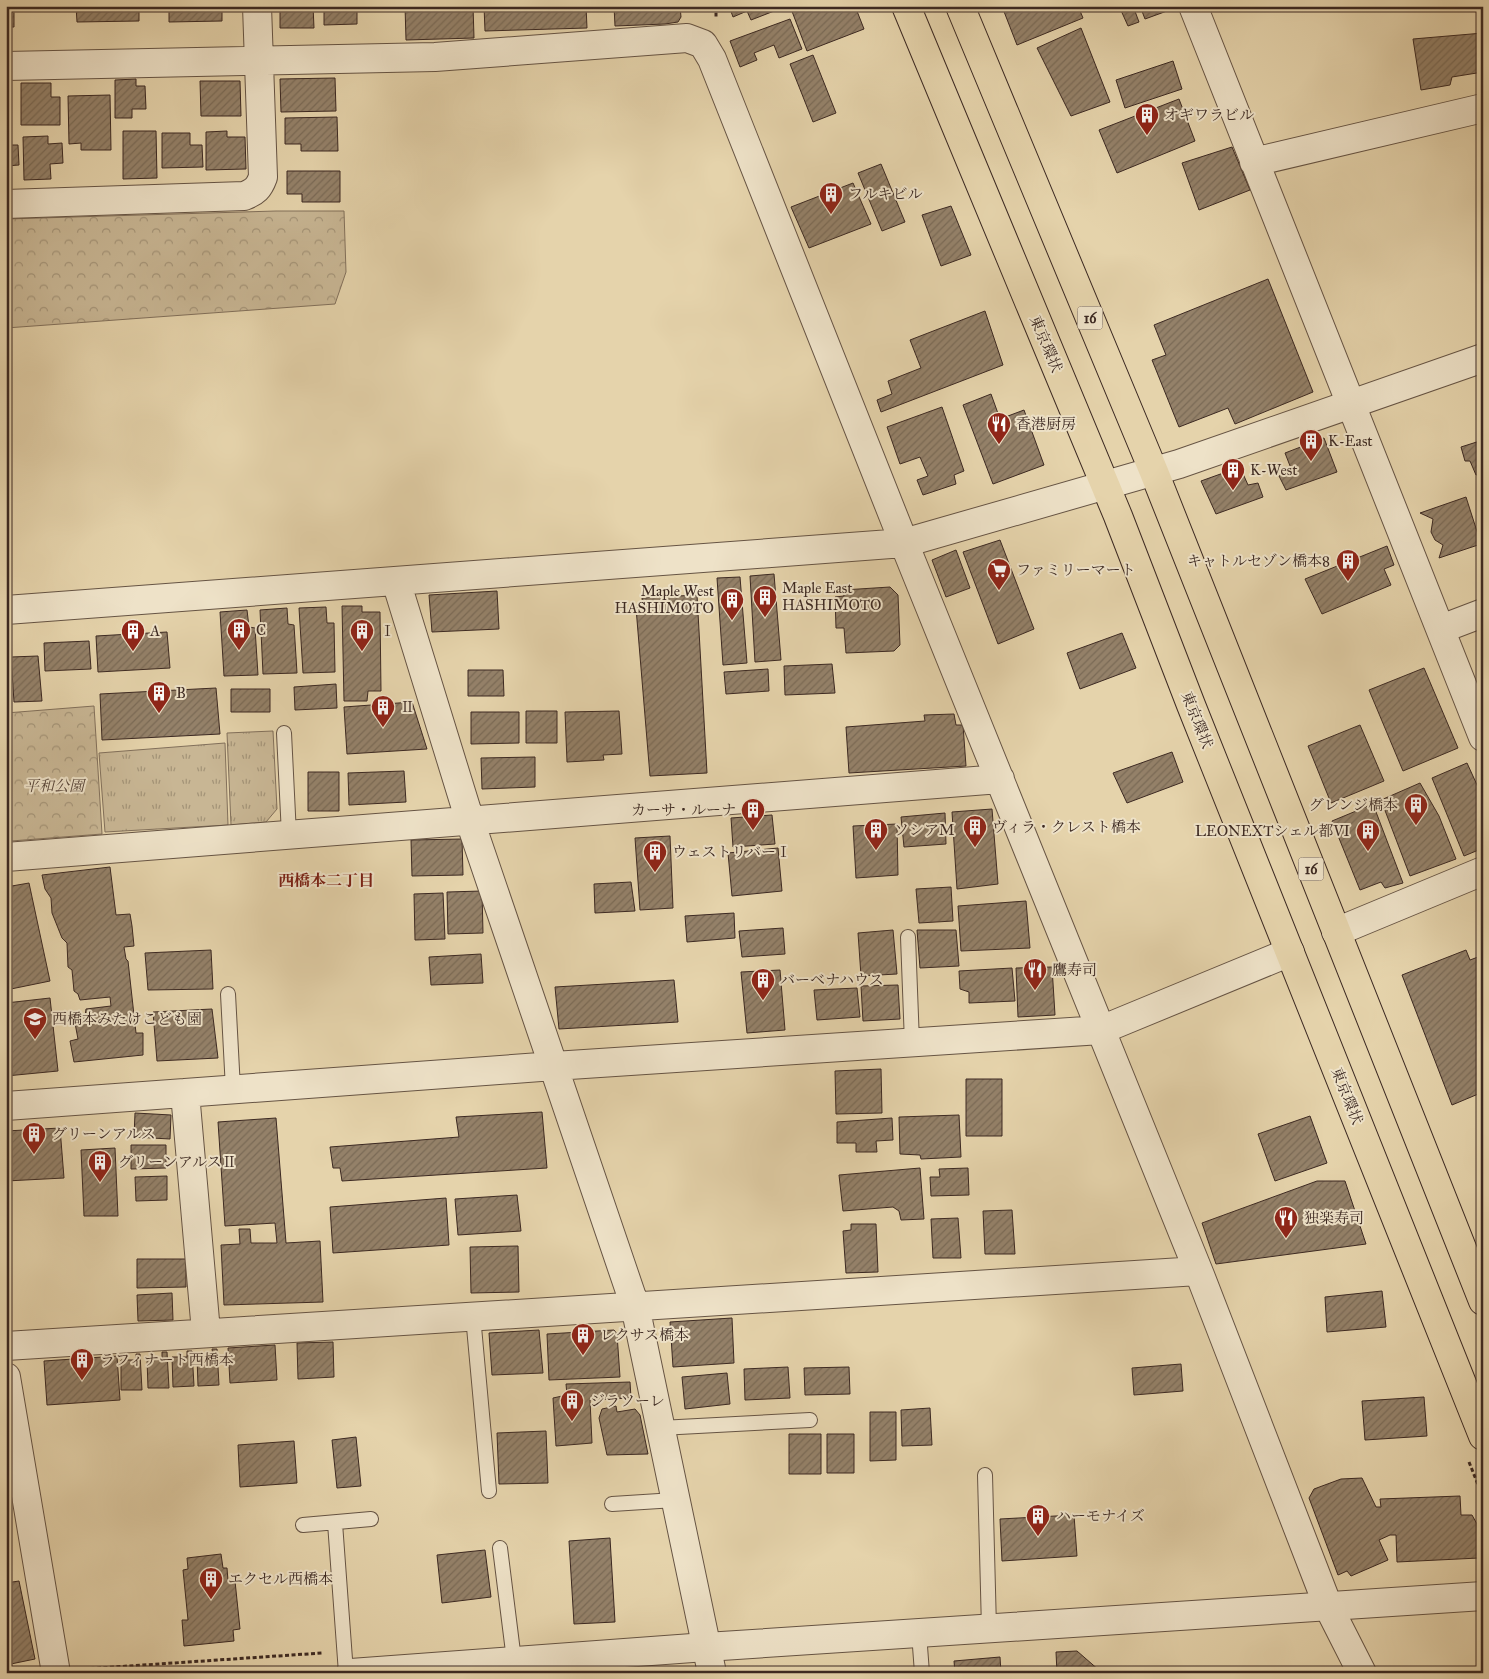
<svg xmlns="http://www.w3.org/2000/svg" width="1489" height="1679" viewBox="0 0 1489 1679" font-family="'IM FELL Great Primer','Noto Serif JP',serif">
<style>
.grass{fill:url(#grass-tufts);stroke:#82705b}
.forest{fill:url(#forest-crowns);stroke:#82705b}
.building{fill:url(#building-hatch);stroke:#3c2922}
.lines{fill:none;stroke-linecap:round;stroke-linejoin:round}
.service-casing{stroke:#665444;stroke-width:16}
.minor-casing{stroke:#665444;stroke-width:30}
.tertiary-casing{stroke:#665444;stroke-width:30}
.trunk-casing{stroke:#3c2922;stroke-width:30}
.path{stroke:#3c2922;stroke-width:3;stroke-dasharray:4 2.5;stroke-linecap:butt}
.service{stroke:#eee2c8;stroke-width:14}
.minor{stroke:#eee2c8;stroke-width:28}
.tertiary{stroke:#eee2c8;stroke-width:28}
.trunk{stroke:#e5d3ab;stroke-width:28}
.labels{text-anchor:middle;stroke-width:4;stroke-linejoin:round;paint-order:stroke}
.shield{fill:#eee2c8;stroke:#716054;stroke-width:1}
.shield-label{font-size:14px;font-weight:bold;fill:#3c2922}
.poi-label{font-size:15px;fill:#3c2922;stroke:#eee2c8;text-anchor:start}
.street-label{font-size:15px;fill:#3c2922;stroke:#eee2c8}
.park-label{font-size:15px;font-style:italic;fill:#584539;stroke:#eee2c8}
.neighbourhood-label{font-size:16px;font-weight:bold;fill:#7a1f14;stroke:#eee2c8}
</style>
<defs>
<pattern id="grass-tufts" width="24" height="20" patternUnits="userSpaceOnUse" patternTransform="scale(1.25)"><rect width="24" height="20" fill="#c8b694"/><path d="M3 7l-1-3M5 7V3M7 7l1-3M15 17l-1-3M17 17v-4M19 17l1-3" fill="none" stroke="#a49478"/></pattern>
<pattern id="forest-crowns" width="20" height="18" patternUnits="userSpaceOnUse" patternTransform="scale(1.25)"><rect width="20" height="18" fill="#c8b694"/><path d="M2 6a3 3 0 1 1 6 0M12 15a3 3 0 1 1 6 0" fill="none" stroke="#a49478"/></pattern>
<pattern id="building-hatch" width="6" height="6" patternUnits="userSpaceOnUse" patternTransform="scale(1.25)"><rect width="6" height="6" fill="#948169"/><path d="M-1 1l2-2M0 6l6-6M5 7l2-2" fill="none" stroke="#7a6a56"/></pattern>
</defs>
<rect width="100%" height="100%" fill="#e5d3ab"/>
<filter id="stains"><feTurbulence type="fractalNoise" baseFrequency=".004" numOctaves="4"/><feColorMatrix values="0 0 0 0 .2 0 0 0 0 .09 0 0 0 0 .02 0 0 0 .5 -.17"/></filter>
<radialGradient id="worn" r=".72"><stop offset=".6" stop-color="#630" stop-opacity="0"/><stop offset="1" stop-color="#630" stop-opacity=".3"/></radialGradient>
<!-- grass -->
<path class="grass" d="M273,731L277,809L266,822L231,825L227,733Z
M225,743L228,825L105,832L99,753Z"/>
<!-- forest -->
<path class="forest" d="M276,211H344L346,272L335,304L6,328V219Z
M94,706L102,834L11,841L6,713Z"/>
<!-- building -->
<path class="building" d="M6,6H14V27H6Z
M76,6H139V21L77,22Z
M169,6H222V21L169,22Z
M280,6H313L314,28H280Z
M324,6H357V24L324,25Z
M405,6H473L474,38L406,40Z
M484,6H586L587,28L485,31Z
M614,6H680L681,17L678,22L665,24L615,26Z
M729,6H787L751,20L747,11L733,17Z
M790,6H855L864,29L807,51Z
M1010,6H1078L1083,18L1017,45L1003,9Z
M1119,6H1133L1139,22L1128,26Z
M1140,6H1165L1167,11L1145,19Z
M790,19L802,49L779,58L774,45L754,53L757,60L740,67L730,41Z
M1081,28L1110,102L1071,116L1037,48Z
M1483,33V72L1452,77L1450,85L1421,90L1413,39Z
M813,55L836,113L813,122L790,64Z
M1173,61L1182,89L1125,108L1116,80Z
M335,78L336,111L281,112L280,79Z
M136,79V86H145L146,109H132V118H115V80Z
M200,81H240L241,116H201Z
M21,83H51V97H60V125H21Z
M110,95L111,150H81V143L69,144L68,96Z
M1179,99L1195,141L1117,173L1099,130Z
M337,117L338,151H301V144H285V118Z
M123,131H156L157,178L123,179Z
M227,131V137H245L246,169L206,170V132Z
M162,133H190V145H202L203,167L162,168Z
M48,136V144L62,143L63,163L50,164L51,179L24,180L23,137Z
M6,145H18L19,165L6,166V181Z
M1232,147L1250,190L1199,210L1182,163Z
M881,164L905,222L882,231L858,173Z
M287,171H340V202H302V194H287Z
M853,183L871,224L809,248L791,207Z
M951,206L971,255L941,266L922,215Z
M1268,279L1313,392L1235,424L1228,408L1179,427L1152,360L1166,355L1154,325Z
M985,311L1003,365L881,412L877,400L892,394L888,381L921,368L910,340Z
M991,394L1000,419L1024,410L1044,465L993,484L963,405Z
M942,407L964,471L954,475L956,484L923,495L917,480L928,476L920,457L900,464L887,427Z
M1324,438L1337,472L1286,490L1279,476L1292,471L1285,453Z
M1483,440V473L1476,475L1470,461H1465L1461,447Z
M1240,467L1248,485L1258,483L1263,497L1216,514L1201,481Z
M1466,497L1481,544L1439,558L1443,545L1435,540L1431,532L1433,519L1420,513Z
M1000,540L1034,629L998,644L963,552Z
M1387,546L1394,565L1384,569L1391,585L1322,614L1305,579Z
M956,550L970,588L946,597L932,560Z
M774,574L781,660L755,662L750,576Z
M740,577L747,663L723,665L717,578Z
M890,587L898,595L900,645L894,651L846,653L844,628H836L835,597L844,596L843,590Z
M497,591L499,629L432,632L429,595Z
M697,595L707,773L650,776L636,608L643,606L642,598Z
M342,606H362V612H380L381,691H368L367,701H344Z
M326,607L327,623H334L335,672L303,673L299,608Z
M287,608L288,624L294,625L297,673L263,674L260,610Z
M247,610L249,627L255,628L258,675L224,676L220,612Z
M167,632L170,668L98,672L96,636Z
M1122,633L1136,668L1080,689L1067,653Z
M89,641L91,669L45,671L44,643Z
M38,656L42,701L14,702L11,657Z
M832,664L835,693L785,695L784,666Z
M1424,668L1458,748L1403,771L1369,690Z
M768,669L769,691L726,694L724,672Z
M468,670H503L504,696H468Z
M336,684L337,708L295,710L294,687Z
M216,688L220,734L102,740L100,694Z
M231,689H270V712H231Z
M412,702L427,749L347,754L344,707Z
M526,711H557V743H526Z
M619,711L622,754L603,755L604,760L567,762L565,712Z
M471,712H519V743L471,744Z
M954,714L956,725H963L966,766L849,773L846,727L925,721L924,715Z
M1360,725L1384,781L1331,803L1308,746Z
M1172,752L1183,782L1127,803L1113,773Z
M535,757V787L482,789L481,758Z
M1467,763L1483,798V843L1481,849L1464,856L1432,778Z
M404,771L406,802L349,805L348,773Z
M308,772H339V811H308Z
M1420,783L1439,816L1456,859L1410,876L1381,800Z
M1373,804L1403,883L1385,888L1381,882L1360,890L1332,821Z
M992,809L998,884L957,889L952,812Z
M945,813L946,844L904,847L901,817Z
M772,815L775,844L733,847L731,818Z
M897,824L898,875L856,878L853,826Z
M670,836L673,908L640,910L635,838Z
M462,839L463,875L412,876L411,840Z
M778,848L782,891L732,896L728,853Z
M110,867L116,915L130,914L132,926L134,946L124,947L126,959L128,961L136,1033H143V1055L74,1062L70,1041L78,1039L74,1018L85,1016L86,1009L111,1006L110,997L80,1000L78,994L74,991L72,970L68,967L67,943L62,938L52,913L51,898L45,889L42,875Z
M631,882L635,911L595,913L594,884Z
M29,883L50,981L6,990V887Z
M951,887L953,921L919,923L916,889Z
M482,891L483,933L448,934L447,892Z
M443,893L445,939L415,940L414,894Z
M1026,901L1030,948L961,951L958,906Z
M734,913L735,938L687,942L685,916Z
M783,928L785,954L742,957L739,931Z
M893,930L897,974L861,976L858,933Z
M917,930H956L959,966L920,968Z
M211,950L213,989L148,990L145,953Z
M1466,950L1470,960L1478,957L1483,969V1092L1452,1105L1402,975Z
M481,954L483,983L431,985L429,957Z
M1052,967L1055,1015L1018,1017L1016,968Z
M1012,968L1015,1001L969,1003V992L960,989L959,971Z
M780,970L785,1030L747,1033L741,972Z
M674,980L678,1022L559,1029L555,987Z
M898,985L900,1019L863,1021L861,986Z
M857,988L860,1017L817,1020L814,990Z
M50,998L58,1071L6,1076V1003Z
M212,1009L218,1058L157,1061L153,1012Z
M881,1069L882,1113L836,1114L835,1071Z
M966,1079H1002V1136H966Z
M542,1112L547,1168L342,1181L340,1168H333L330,1147L459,1137L456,1117Z
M135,1113L171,1115L170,1139L134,1137Z
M959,1115L961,1157L921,1159L920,1155L900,1154L899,1117Z
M1310,1116L1327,1163L1275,1181L1258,1134Z
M276,1118L286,1243L320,1241L323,1302L224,1305L221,1245L240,1244L239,1229H250L251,1243H277L275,1223L225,1226L218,1122Z
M892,1118L893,1140L876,1141L877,1152H856V1143H837V1122Z
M60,1128L64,1178L6,1181V1131Z
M131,1145H166V1168L131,1169Z
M115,1148L118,1216H84L81,1150Z
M920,1168L924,1219L901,1220L899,1211L893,1207L843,1211L839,1175Z
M968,1168L969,1195L931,1196L930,1177H940L939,1169Z
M167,1176V1200L136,1201L135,1177Z
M1317,1181H1345L1366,1244L1216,1264L1202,1223Z
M517,1195L521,1231L458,1235L455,1199Z
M446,1198L449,1245L333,1253L330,1207Z
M1012,1210L1015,1254H985L983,1211Z
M958,1218L961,1258H933L931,1219Z
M851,1224H876L878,1272L846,1273L843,1231L851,1230Z
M518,1246L519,1292L471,1293L470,1247Z
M137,1259H186V1287L137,1288Z
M1382,1291L1386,1327L1327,1332L1325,1297Z
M172,1293L173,1320L138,1321L137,1295Z
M732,1318L734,1363L673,1367L670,1322Z
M539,1330L543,1373L492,1375L489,1333Z
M614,1330L617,1334L620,1377L549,1380L547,1334Z
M333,1342L334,1377L298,1379L297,1343Z
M275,1345L277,1380L230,1383L228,1348Z
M212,1349H217L219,1385L198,1386L197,1356L213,1355Z
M187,1351H192L194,1386L173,1387L172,1357H187Z
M162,1352H167L169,1388H148L147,1359L162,1358Z
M136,1354H140L142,1390H121V1360H136Z
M117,1356L120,1400L47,1405L44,1361Z
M1181,1364L1183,1391L1134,1395L1132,1368Z
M788,1367L790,1398L745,1400L744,1369Z
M849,1367L850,1394L805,1395L804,1368Z
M727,1373L730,1404L685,1409L682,1377Z
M630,1382L631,1398L590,1400L592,1443L556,1446L553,1398L567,1395L566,1384Z
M1424,1397L1427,1436L1365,1440L1362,1401Z
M616,1406L617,1412L635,1409L640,1415L648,1454L607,1455L599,1418L602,1409Z
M930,1408L932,1445L902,1446L901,1410Z
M870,1412H896V1460L870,1461Z
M546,1431L548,1483L499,1484L497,1433Z
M789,1434H821V1474H789Z
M827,1434H854V1473H827Z
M356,1437L361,1486L337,1488L332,1440Z
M294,1441L297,1483L240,1487L238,1445Z
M1362,1478L1376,1507H1381L1380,1499L1460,1496L1461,1515H1472L1477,1524L1479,1558L1397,1562L1396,1535H1390L1379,1540L1388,1560L1351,1576L1347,1571L1338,1575L1309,1498L1314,1489L1341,1479Z
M1074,1515L1077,1556L1002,1561L1000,1519Z
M610,1538L615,1622L574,1624L569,1541Z
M485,1550L491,1597L442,1603L437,1555Z
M221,1554L223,1568H227L228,1581H235L240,1629L233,1630L234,1641L184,1646L182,1620H188L183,1570L188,1569L187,1558Z
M19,1581L35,1659L6,1665V1583Z
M1077,1651L1100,1671V1673H1057L1056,1652Z
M1000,1657L1001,1673H955L954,1661Z
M781,1669V1673H733Z
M896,1669L903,1673H858Z"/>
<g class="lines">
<!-- service casing -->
<g class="service-casing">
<path id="service" d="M284,733L289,835
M908,937L912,1043
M228,994L233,1089
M473,1316L489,1491
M660,1428L810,1420
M985,1475L989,1628
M612,1504L675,1500
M335,1523L346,1673
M303,1525L371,1519
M500,1548L514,1660
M919,1633L922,1673"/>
</g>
<!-- minor casing -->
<g class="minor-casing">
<path id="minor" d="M1193,6L1483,737
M6,66L435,57L687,38L703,44L712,59L904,543L1200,1275L1328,1606L1362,1673
M1254,162L1483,108
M6,204L244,196C255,192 259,188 263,177L257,6
M396,581L470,821L635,1306L712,1673
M6,610L904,543L1179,464L1483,358
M1441,629L1483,613
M6,857L1000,779
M1336,932L1483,871
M185,1093L206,1332
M6,1106L554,1066L1101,1030L1290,952
M6,1346L1198,1271
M6,1377L56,1673"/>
</g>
<!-- tertiary casing -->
<g class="tertiary-casing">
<path id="tertiary" d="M351,1673L706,1647L1483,1596"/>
</g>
<!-- trunk casing -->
<g class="trunk-casing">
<path id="trunk" d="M906,6L1118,516L1191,705L1483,1436
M960,6L1154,472L1483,1301"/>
</g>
<!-- path -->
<path class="path" d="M716,6V18
M1469,1462L1483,1497
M84,1669L322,1653"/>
<!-- service -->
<use href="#service" class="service"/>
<!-- minor -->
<use href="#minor" class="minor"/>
<!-- tertiary -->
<use href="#tertiary" class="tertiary"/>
<!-- trunk -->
<use href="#trunk" class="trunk"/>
</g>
<!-- icons -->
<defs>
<g id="building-pin" transform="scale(1.25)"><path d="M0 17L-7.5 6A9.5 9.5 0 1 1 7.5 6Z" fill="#8f2418" stroke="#eee2c8"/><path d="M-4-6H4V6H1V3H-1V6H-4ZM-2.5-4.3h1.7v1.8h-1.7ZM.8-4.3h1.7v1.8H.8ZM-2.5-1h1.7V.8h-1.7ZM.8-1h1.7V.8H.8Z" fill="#fff"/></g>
<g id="restaurant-pin" transform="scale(1.25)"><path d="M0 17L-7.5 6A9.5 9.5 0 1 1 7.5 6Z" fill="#8f2418" stroke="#eee2c8"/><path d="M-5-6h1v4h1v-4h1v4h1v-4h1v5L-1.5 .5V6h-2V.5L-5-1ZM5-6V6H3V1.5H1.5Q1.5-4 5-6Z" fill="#fff"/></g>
<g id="supermarket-pin" transform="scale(1.25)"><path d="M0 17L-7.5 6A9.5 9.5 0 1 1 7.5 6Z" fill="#8f2418" stroke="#eee2c8"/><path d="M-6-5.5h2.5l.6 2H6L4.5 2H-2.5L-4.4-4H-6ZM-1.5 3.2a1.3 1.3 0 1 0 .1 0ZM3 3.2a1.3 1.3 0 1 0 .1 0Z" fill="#fff"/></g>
<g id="school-pin" transform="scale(1.25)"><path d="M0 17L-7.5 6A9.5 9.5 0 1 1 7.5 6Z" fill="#8f2418" stroke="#eee2c8"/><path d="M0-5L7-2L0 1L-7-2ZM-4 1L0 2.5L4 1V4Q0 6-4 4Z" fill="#fff"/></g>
</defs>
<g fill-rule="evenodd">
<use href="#building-pin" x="1147" y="115"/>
<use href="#building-pin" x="831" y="194"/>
<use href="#restaurant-pin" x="999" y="424"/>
<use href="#building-pin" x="1311" y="441"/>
<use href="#building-pin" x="1233" y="470"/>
<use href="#building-pin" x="1348" y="561"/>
<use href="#supermarket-pin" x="999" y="570"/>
<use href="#building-pin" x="765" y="597"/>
<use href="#building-pin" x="732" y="600"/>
<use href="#building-pin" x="239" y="630"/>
<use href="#building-pin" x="133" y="631"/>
<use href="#building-pin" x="362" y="631"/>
<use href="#building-pin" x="159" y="693"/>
<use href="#building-pin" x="383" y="707"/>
<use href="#building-pin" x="1416" y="805"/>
<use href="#building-pin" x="753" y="810"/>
<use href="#building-pin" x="975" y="827"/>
<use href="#building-pin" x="876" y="830"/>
<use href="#building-pin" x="1368" y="831"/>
<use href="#building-pin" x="655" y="852"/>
<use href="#restaurant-pin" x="1035" y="970"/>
<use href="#building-pin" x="763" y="980"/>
<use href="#school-pin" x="35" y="1019"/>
<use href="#building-pin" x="34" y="1134"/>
<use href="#building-pin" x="100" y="1162"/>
<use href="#restaurant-pin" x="1286" y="1218"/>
<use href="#building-pin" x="583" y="1335"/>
<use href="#building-pin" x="82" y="1360"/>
<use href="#building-pin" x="572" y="1401"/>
<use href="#building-pin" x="1038" y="1516"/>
<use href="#building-pin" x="211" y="1579"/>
</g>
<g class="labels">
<!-- shield labels -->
<g class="shield">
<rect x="1077.5" y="306.5" width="25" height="23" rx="4"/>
<rect x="1298.5" y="857.5" width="25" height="23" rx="4"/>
</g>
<g class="shield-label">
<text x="1090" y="323">16</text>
<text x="1311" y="874">16</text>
</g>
<!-- poi labels -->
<g class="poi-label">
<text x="1164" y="120">オギワラビル</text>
<text x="848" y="199">フルキビル</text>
<text x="1016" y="429">香港厨房</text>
<text x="1328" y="446">K-East</text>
<text x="1250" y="475">K-West</text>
<text x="1330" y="566" text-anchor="end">キャトルセゾン橋本8</text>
<text x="1016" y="575">ファミリーマート</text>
<text x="782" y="593">Maple East<tspan x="782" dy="17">HASHIMOTO</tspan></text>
<text x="714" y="596" text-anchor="end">Maple West<tspan x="714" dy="17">HASHIMOTO</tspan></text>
<text x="256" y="635">C</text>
<text x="150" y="636">A</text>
<text x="380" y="636">Ⅰ</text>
<text x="176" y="698">B</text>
<text x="400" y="712">Ⅱ</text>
<text x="1398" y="810" text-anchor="end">グレンジ橋本</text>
<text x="736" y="815" text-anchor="end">カーサ・ルーナ</text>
<text x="992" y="832">ヴィラ・クレスト橋本</text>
<text x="894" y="835">ソシアM</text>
<text x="1350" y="836" text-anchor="end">LEONEXTシェル都VI</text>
<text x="672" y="857">ウェストリバーⅠ</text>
<text x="1052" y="975">鷹寿司</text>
<text x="780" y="985">バーベナハウス</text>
<text x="52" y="1024">西橋本みたけこども園</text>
<text x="52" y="1139">グリーンアルス</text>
<text x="118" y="1167">グリーンアルスⅡ</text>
<text x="1304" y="1223">独楽寿司</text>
<text x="600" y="1340">レクサス橋本</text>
<text x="100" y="1365">ラフィナート西橋本</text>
<text x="590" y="1406">ジラソーレ</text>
<text x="1056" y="1521">ハーモナイズ</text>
<text x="228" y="1584">エクセル西橋本</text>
</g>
<!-- street labels -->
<g class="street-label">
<text transform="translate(1046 344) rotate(67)" y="5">東京環状</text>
<text transform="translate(1197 720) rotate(68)" y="5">東京環状</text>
<text transform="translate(1347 1096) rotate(68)" y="5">東京環状</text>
</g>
<!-- park labels -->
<g class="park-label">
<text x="54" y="791">平和公園</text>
</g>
<!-- neighbourhood labels -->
<g class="neighbourhood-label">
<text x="326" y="886">西橋本二丁目</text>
</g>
</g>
<!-- margin -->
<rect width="1489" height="1679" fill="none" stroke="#e5d3ab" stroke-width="25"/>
<rect x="8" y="8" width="1474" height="1664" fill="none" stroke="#3c2922" stroke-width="2.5"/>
<rect x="12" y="12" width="1464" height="1654" fill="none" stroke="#3c2922"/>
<rect width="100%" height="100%" filter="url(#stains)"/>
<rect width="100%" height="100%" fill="url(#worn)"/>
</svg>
